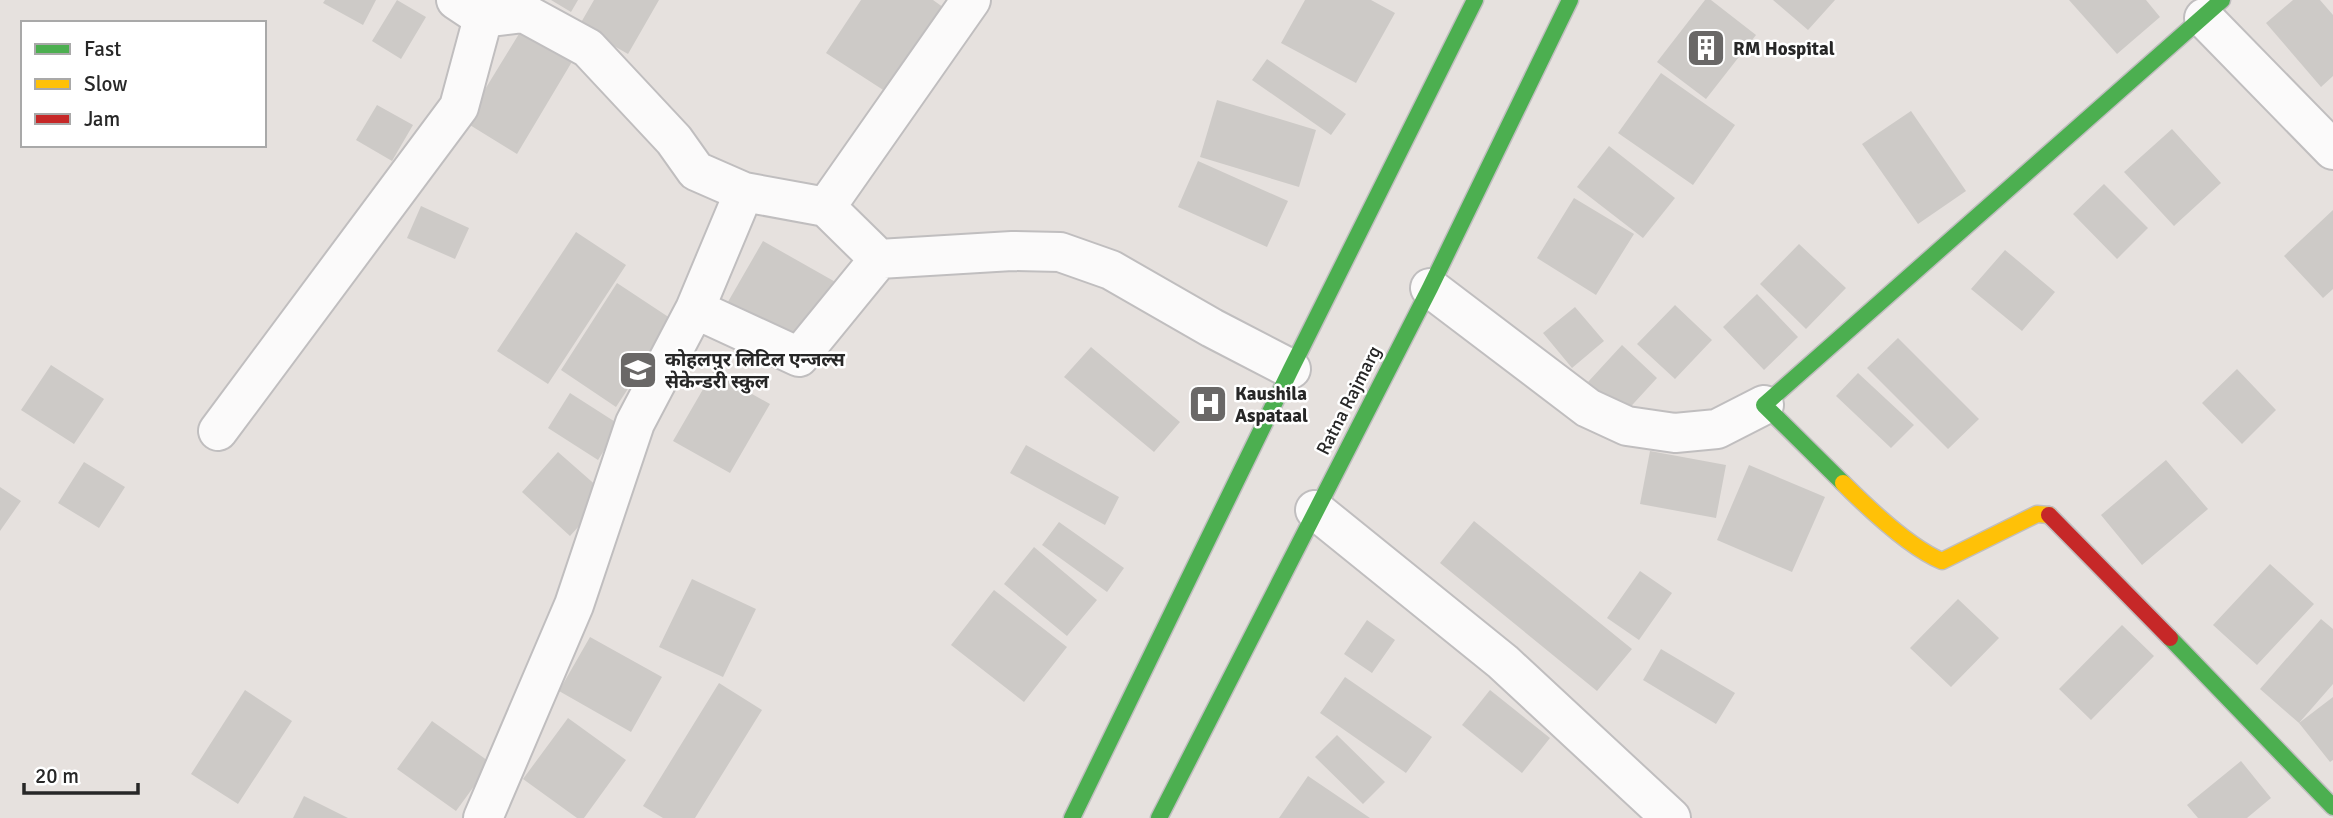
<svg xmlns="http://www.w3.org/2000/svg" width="2333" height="818" viewBox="0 0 2333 818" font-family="Signika,'Noto Sans Devanagari',sans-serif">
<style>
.building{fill:#cdcac7}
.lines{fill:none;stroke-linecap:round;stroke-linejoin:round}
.street-casing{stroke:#c0bebf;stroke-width:42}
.fast-casing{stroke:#c0bebf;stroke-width:19}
.slow-casing{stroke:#c0bebf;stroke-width:19}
.jam-casing{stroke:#c0bebf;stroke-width:19}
.street{stroke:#fbfafa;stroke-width:38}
.fast{stroke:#4caf50;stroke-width:16}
.slow{stroke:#ffc107;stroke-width:16}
.jam{stroke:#c62828;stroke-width:16}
.labels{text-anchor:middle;stroke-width:5;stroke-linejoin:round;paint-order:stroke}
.poi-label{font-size:19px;font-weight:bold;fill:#272727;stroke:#fff;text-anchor:start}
.street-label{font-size:19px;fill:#272727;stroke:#fff}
</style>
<rect width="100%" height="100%" fill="#e6e1de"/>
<!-- building -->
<path class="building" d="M325,0H376L363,25L323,3Z
M397,0L426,17L401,59L372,41Z
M551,0H578L571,12Z
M594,0H659L628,54L579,26Z
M861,0H933L947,10L891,95L826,53Z
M1305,0H1371L1395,13L1356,83L1281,43Z
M1705,0H1711L1756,35L1706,99L1657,62Z
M1773,0H1835L1808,30Z
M2069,0H2146L2160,17L2117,54Z
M2293,0H2320L2333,15V76L2321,87L2266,23Z
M522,29L573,60L517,154L465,122Z
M1267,59L1346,114L1331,135L1252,80Z
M1661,73L1735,125L1693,185L1618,133Z
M1217,100L1316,130L1299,187L1200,157Z
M377,105L413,125L392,161L356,140Z
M1911,111L1966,191L1918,224L1862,144Z
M2172,129L2221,183L2174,226L2124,172Z
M1609,146L1675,198L1643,238L1577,187Z
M1198,161L1288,201L1267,247L1178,207Z
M2104,184L2148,228L2117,259L2073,214Z
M1574,198L1634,234L1596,295L1537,258Z
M421,206L469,228L455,259L407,238Z
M2333,210V289L2323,298L2284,256Z
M576,232L626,265L548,384L497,351Z
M763,241L839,284L801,350L725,307Z
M1799,244L1846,288L1806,329L1760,284Z
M2005,250L2055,292L2022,331L1971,289Z
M617,283L673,320L616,407L561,370Z
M1757,294L1798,337L1764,370L1723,327Z
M1675,305L1712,340L1675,379L1637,344Z
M1575,307L1604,341L1572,368L1543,333Z
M1898,338L1979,419L1948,449L1867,368Z
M1622,345L1657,378L1623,415L1588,382Z
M1091,347L1180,422L1154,452L1064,377Z
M51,365L104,399L74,444L21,410Z
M2237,369L2276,410L2242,444L2202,403Z
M713,372L770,404L730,473L673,441Z
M1858,373L1914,425L1891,448L1836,396Z
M570,393L620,425L598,460L548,428Z
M1026,445L1119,497L1105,525L1010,473Z
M1650,451L1726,465L1716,518L1640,504Z
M558,452L607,495L570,536L522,492Z
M2166,460L2208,509L2142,565L2101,515Z
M84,462L125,487L99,528L58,503Z
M1749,465L1825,497L1792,572L1717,540Z
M0,487L21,501L0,531Z
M1474,521L1632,649L1597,691L1440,563Z
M1059,522L1124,568L1107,592L1042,545Z
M1034,547L1097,600L1067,636L1004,584Z
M2270,564L2314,604L2257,665L2213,625Z
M1640,571L1672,593L1639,640L1607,618Z
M692,579L756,609L723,677L659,647Z
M994,590L1067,647L1024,702L951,645Z
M1958,599L1999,638L1951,687L1910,648Z
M2321,619L2333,629V684L2299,723L2260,689Z
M1367,620L1395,640L1372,673L1344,654Z
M2122,625L2154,656L2091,720L2059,689Z
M590,637L662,677L631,732L559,691Z
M1661,649L1735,693L1716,724L1643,680Z
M1345,677L1432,737L1406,773L1320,713Z
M719,683L762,710L695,818H663L643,806Z
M245,690L292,721L238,804L191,774Z
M1490,690L1550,738L1522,773L1462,725Z
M2333,697V760L2330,762L2299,723Z
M568,718L626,760L584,818H577L523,779Z
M432,721L491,763L456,811L397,769Z
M1337,735L1385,782L1363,804L1315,757Z
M2241,761L2271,798L2247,818H2198L2187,805Z
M1308,776L1370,818H1279Z
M304,796L348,818H293Z"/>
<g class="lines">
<!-- street casing -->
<g class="street-casing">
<path id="street" d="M456,0L483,18L524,13L588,48L674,140L696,171L744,192L826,207L879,259
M2204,18L2333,150
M826,207L971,0
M1430,288L1588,408L1627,426L1675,433L1717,429L1764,405
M695,309L744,192
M218,431L459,107L483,18
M1315,510L1503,662L1671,818
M483,818L574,605L635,423L695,309L799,357L879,259L1012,251L1060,252L1111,270L1212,328L1291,369"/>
</g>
<!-- fast casing -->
<g class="fast-casing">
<path id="fast" d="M1843,483L1764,405L2222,0
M2170,638L2333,807
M1072,818L1291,369L1475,0
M1159,818L1430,288L1570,0"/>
</g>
<!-- slow casing -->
<g class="slow-casing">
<path id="slow" d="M1843,483C1868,508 1910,548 1942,561L2037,514L2049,515"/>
</g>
<!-- jam casing -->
<g class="jam-casing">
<path id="jam" d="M2049,515L2170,638"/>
</g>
<!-- street -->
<use href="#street" class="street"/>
<!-- fast -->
<use href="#fast" class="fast"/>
<!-- slow -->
<use href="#slow" class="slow"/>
<!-- jam -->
<use href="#jam" class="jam"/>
</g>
<!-- icons -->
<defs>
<g id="building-square" transform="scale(2.0125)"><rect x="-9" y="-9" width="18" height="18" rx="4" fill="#6a6867" stroke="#fff"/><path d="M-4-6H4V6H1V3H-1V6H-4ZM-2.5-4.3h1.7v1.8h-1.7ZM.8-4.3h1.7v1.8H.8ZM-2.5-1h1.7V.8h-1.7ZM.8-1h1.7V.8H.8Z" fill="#fff"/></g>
<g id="school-square" transform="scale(2.0125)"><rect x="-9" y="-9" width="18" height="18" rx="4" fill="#6a6867" stroke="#fff"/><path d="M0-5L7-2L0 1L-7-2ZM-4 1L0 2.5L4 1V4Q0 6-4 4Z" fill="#fff"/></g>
<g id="hospital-square" transform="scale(2.0125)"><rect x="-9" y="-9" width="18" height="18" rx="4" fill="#6a6867" stroke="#fff"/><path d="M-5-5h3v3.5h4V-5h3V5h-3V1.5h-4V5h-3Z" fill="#fff"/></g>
</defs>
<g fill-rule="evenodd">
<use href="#building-square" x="1706" y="48"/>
<use href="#school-square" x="638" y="370"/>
<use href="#hospital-square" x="1208" y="404"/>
</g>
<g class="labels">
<!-- poi labels -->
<g class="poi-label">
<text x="1733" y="55">RM Hospital</text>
<text x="665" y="366">कोहलपुर लिटिल एन्जल्स<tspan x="665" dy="22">सेकेन्डरी स्कुल</tspan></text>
<text x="1235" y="400">Kaushila<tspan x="1235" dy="22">Aspataal</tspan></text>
</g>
<!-- street labels -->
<g class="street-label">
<text transform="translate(1348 400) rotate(-63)" y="7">Ratna Rajmarg</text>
</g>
</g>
<!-- legend -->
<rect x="21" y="21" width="245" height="126" fill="#ffffff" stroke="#a9a9a9" stroke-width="2"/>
<rect x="35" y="44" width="35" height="10" fill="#4caf50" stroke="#a9a9a9" stroke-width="2"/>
<text x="84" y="56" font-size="21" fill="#272727">Fast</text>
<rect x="35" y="79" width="35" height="10" fill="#ffc107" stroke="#a9a9a9" stroke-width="2"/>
<text x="84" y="91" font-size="21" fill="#272727">Slow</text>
<rect x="35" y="114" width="35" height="10" fill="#c62828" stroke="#a9a9a9" stroke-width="2"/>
<text x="84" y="126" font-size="21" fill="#272727">Jam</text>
<!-- scale -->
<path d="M24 783v10h114v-10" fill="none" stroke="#272727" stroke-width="3.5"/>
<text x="35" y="783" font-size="21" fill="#272727" stroke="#ffffff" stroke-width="5" paint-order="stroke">20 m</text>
</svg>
